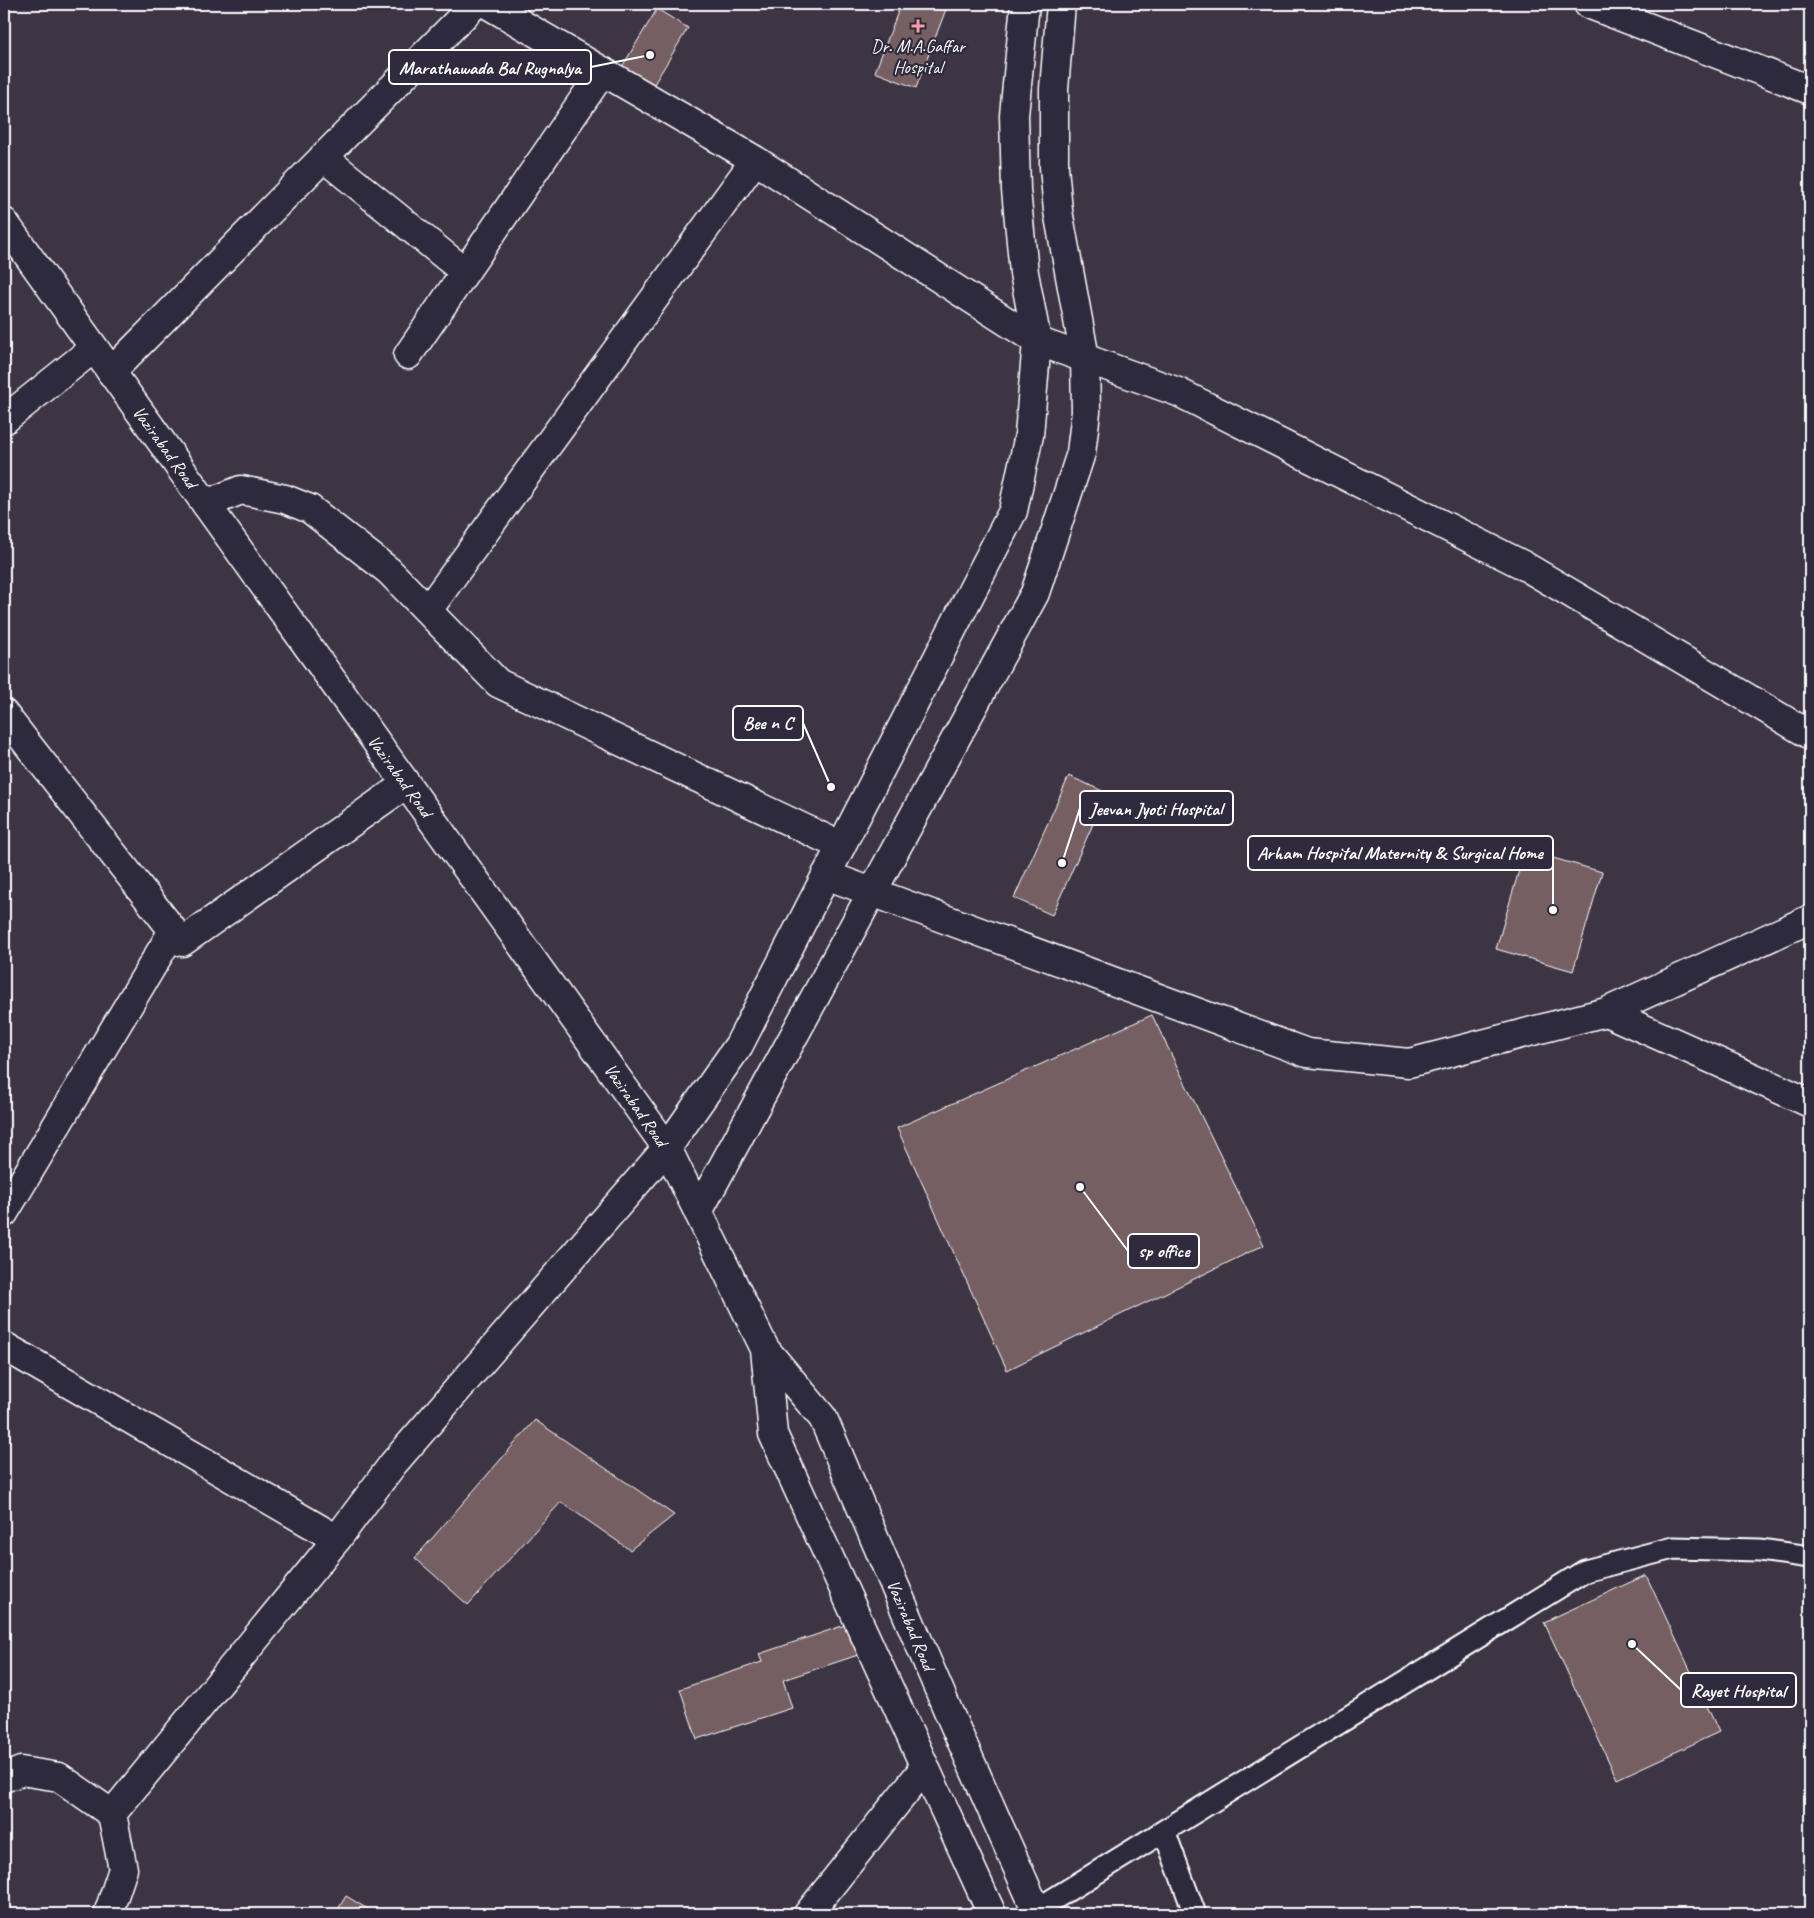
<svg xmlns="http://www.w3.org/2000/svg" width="1814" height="1918" viewBox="0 0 1814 1918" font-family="Caveat,sans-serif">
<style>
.building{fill:#745f62;stroke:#fff}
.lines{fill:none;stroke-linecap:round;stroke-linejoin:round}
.lane-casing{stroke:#fff;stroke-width:25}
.street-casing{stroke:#fff;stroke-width:31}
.secondary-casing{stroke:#fff;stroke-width:31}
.primary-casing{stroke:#fff;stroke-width:31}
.lane{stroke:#2f2a3d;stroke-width:21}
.street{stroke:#2f2a3d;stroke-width:28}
.secondary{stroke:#2f2a3d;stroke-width:28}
.primary{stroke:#2f2a3d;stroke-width:28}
.poi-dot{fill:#ff9aa2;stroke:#2f2a3d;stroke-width:2}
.labels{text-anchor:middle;stroke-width:4.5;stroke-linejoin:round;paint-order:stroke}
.poi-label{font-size:18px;fill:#fff;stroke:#2f2a3d}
.street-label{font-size:18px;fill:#fff;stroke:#2f2a3d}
.leader{fill:none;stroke:#fff;stroke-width:2}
.callout-dot{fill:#fff;stroke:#2f2a3d;stroke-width:2}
.callout{fill:#2f2a3d;stroke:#fff;stroke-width:2}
.callout-label{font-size:19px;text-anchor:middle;font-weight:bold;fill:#fff}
</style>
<rect width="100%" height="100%" fill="#3d3544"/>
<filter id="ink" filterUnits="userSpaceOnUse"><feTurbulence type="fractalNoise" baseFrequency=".02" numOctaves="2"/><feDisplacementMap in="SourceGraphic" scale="10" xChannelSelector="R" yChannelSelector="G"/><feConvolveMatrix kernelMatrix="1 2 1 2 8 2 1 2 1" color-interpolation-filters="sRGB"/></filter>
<g filter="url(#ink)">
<!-- building -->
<path class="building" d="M901,4H948L916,88L875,72Z
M657,9L688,28L651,89L620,70Z
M1069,776L1107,793L1052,915L1014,898Z
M1525,850L1602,872L1573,971L1496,949Z
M1152,1015L1264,1245L1007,1370L897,1128Z
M535,1420L674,1515L630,1550L561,1502L468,1605L415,1558Z
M1646,1575L1719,1732L1617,1779L1544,1622Z
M857,1621L867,1652L783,1680L792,1708L697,1739L680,1689L762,1662L759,1654Z
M346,1896L376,1914H335Z"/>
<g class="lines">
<!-- lane casing -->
<g class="lane-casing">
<path id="lane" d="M1164,1831L1195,1914
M1036,1910L1585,1571L1673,1548L1760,1550L1810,1557"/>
</g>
<!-- street casing -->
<g class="street-casing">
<path id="street" d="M487,4L755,160L1037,341
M1588,4L1810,90
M323,157L465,272
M408,355L603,71
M111,372L475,4
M4,420L94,348
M206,504L241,490L285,499L310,509L389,571L498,683L841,846
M428,610L755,160
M4,714L182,942L406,784
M826,875L1307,1053L1409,1063L1606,1012L1810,919
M1606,1012L1810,1103
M4,1213L173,931
M4,1346L337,1539
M808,1914L925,1767"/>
</g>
<!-- secondary casing -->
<g class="secondary-casing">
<path id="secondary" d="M4,222L667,1148L393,1464L337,1539L112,1814
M1037,341L1178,392L1523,565L1810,735
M4,1778L21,1771L59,1777L112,1814L123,1869L108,1914"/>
</g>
<!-- primary casing -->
<g class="primary-casing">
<path id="primary" d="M1025,4L1014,115L1016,190L1024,273L1037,341L1029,435L1013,511L739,1045L667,1148L765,1349L823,1418L949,1713L1038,1914
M698,1212L1035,593L1081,453L1086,412L1085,358L1058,211L1054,167V89L1061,4
M765,1349L773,1434L992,1914"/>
</g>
<!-- lane -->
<use href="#lane" class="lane"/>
<!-- street -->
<use href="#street" class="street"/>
<!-- secondary -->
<use href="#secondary" class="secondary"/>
<!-- primary -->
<use href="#primary" class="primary"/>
</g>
</g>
<!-- markers -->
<path class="poi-dot" d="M915.5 18.5h5v5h5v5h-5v5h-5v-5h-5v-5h5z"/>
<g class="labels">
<!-- poi labels -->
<g class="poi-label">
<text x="918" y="52">Dr. M.A.Gaffar<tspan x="918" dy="21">Hospital</tspan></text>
</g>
<!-- street labels -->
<g class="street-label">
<text transform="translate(165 447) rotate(54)" y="6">Vazirabad Road</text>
<text transform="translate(400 776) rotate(54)" y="6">Vazirabad Road</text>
<text transform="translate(636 1105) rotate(55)" y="6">Vazirabad Road</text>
<text transform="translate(911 1625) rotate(67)" y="6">Vazirabad Road</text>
</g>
</g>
<!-- callouts -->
<path class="leader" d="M650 55L591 67M831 787L803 723M1062 863L1080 808M1553 910L1553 853M1080 1187L1128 1251M1632 1644L1681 1690"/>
<g class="callout-dot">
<circle cx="650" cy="55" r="5"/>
<circle cx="831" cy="787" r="5"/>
<circle cx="1062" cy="863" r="5"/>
<circle cx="1553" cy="910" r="5"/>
<circle cx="1080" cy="1187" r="5"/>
<circle cx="1632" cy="1644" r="5"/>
</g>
<g class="callout">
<rect x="389" y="50" width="202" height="34" rx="5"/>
<rect x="733" y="706" width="70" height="34" rx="5"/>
<rect x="1080" y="791" width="153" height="34" rx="5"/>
<rect x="1248" y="836" width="305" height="34" rx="5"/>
<rect x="1128" y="1234" width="71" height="34" rx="5"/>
<rect x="1681" y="1673" width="115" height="34" rx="5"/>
</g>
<g class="callout-label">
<text x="490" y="74">Marathawada Bal Rugnalya</text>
<text x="768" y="729">Bee n C</text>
<text x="1156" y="815">Jeevan Jyoti Hospital</text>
<text x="1400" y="859">Arham Hospital Maternity &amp; Surgical Home</text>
<text x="1164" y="1257">sp office</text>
<text x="1738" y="1697">Rayet Hospital</text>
</g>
<!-- margin -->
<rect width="1814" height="1918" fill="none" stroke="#2f2a3d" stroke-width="20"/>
<rect x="10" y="10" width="1794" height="1898" fill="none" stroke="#fff" stroke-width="2" filter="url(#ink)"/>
</svg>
